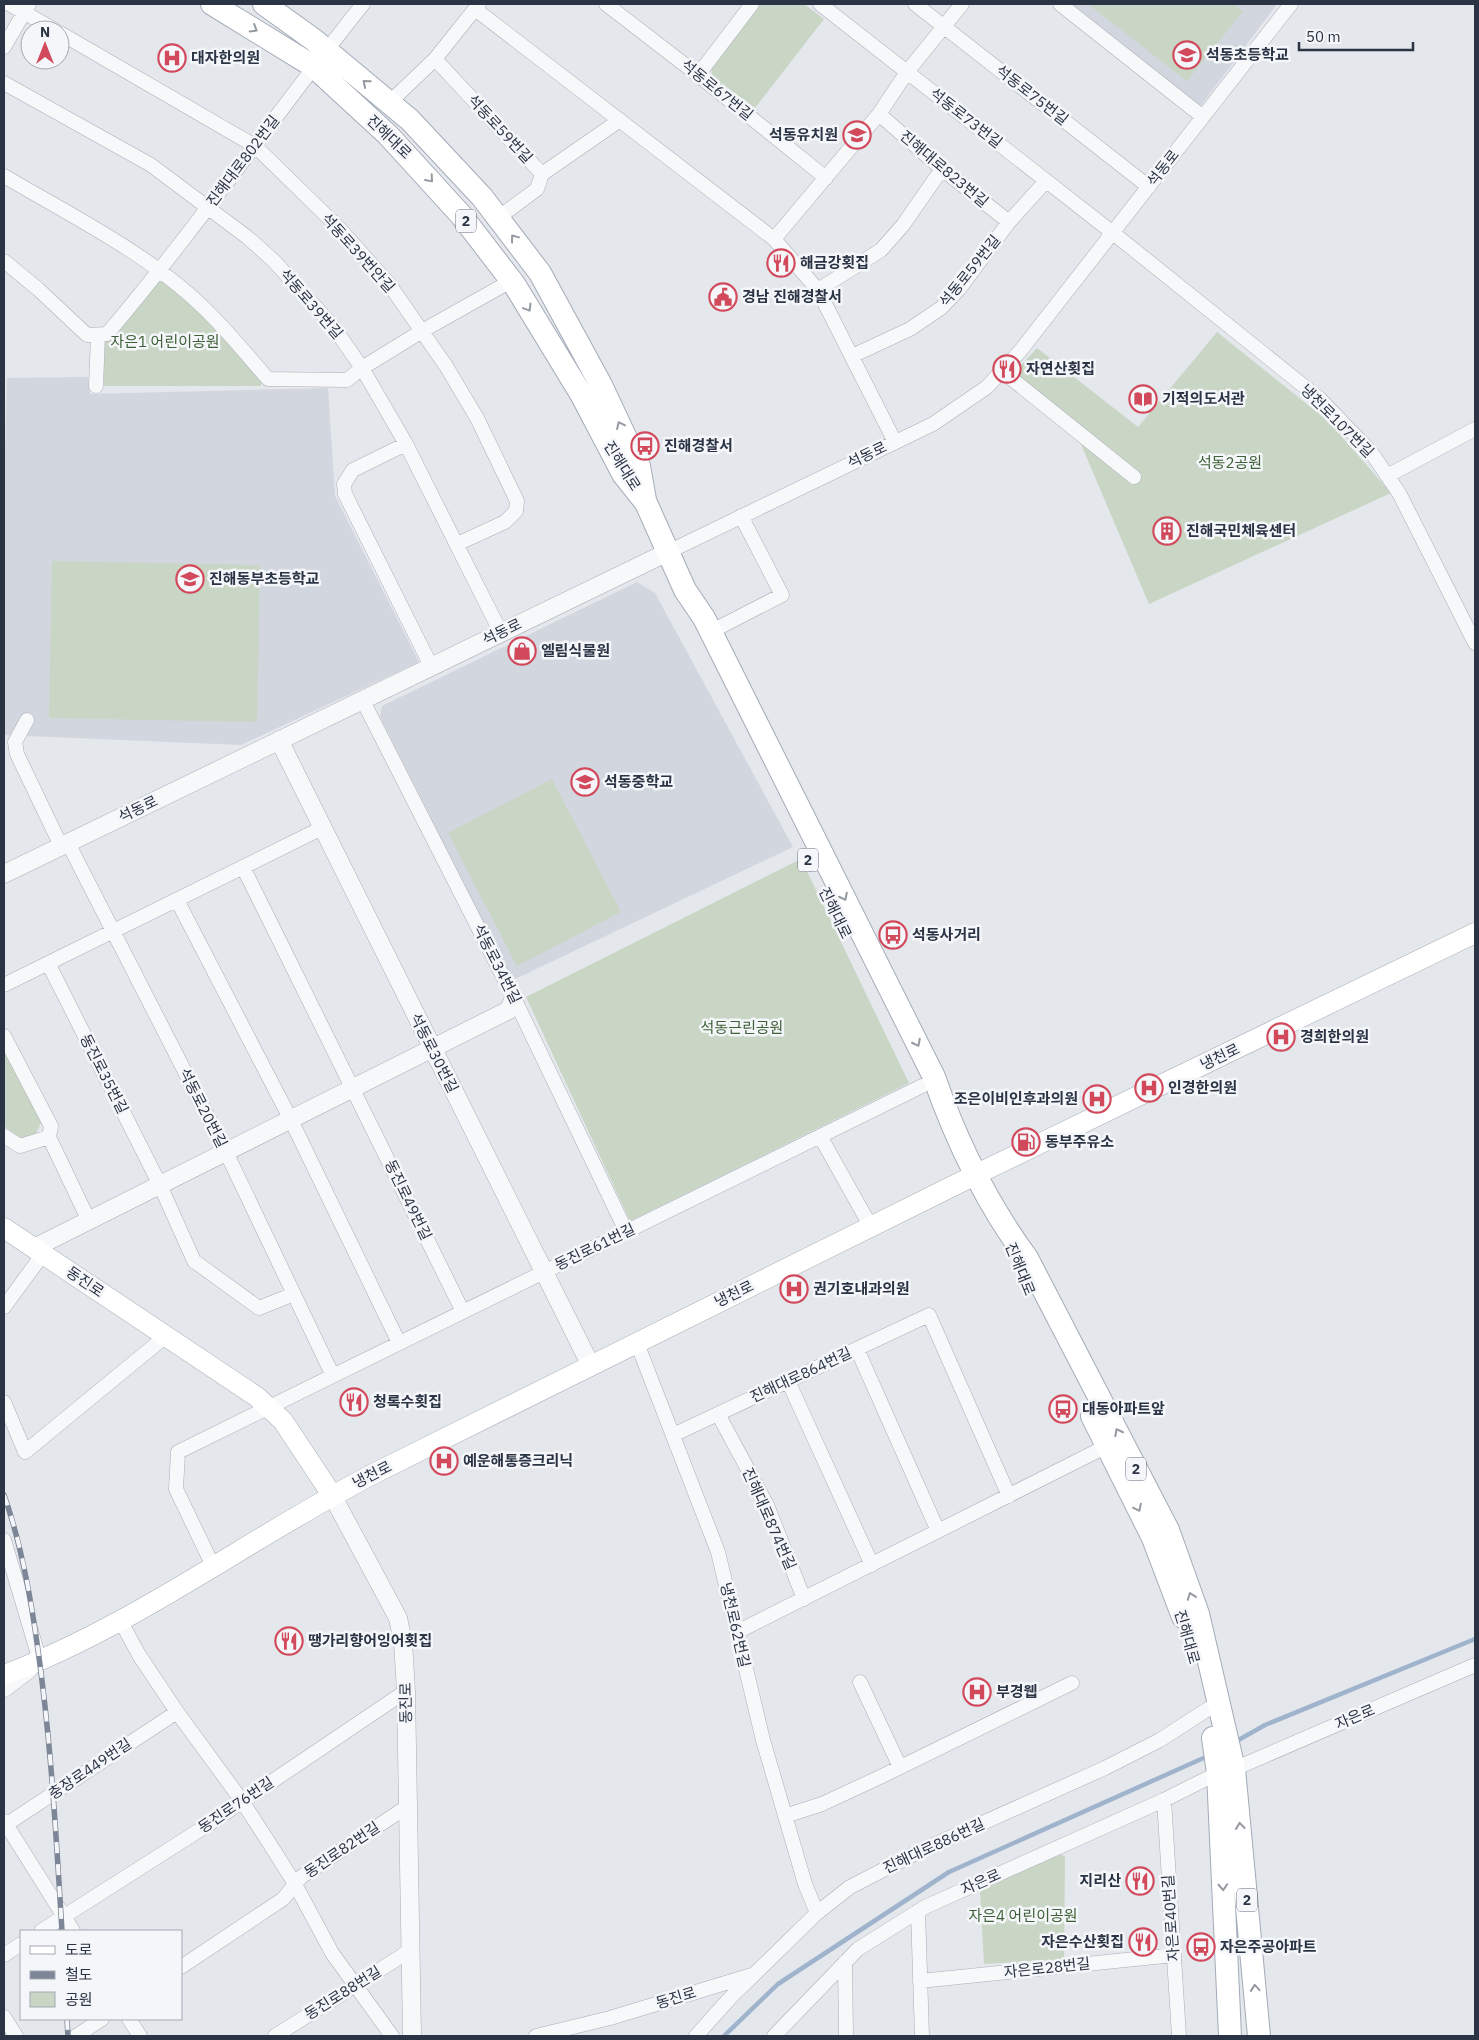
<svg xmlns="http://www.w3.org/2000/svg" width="1479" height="2040" viewBox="0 0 1479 2040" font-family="'IBM Plex Sans','Noto Sans KR',sans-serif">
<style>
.built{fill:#d2d6de}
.green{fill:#c9d6c5}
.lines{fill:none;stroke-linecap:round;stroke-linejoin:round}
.stream{stroke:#9fb4cc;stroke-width:4.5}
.minor-casing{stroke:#a9aeb7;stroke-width:15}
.tertiary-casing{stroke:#a9aeb7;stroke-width:19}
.secondary-casing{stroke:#a9aeb7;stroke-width:21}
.primary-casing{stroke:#a3abb8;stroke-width:24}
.minor{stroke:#f7f8fa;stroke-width:14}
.tertiary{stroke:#f7f8fa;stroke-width:18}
.secondary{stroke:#fff;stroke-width:20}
.primary{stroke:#fff;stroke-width:22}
.rail-casing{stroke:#7d8696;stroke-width:5.5}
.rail{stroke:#f4f6f9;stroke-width:4;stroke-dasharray:11;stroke-linecap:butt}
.oneway{stroke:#959aa2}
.labels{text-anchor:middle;stroke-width:5;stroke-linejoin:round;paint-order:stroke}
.shield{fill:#f4f6f9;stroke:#676e7b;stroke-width:1}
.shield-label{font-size:14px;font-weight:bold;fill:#2b3445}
.poi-label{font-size:15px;font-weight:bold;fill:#2b3445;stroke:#f4f6f9;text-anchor:start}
.street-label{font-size:15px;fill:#2b3445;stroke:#f4f6f9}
.park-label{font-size:15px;fill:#3f6138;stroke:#f4f6f9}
</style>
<rect width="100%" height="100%" fill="#e4e7ec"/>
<!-- built -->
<path class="built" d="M1071,4H1277L1200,107Z
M88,377L90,394L328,388L335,496L419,662L241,745L4,735V481L7,378Z
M637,582L655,593L793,847L513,980L380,717L382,706Z"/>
<!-- green -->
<path class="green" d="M759,4H804L824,19L755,108L712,76L711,66Z
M1088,4H1234L1243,11L1187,81Z
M161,279L199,312L262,380L261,386H104V344Z
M1217,332L1328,421L1391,493L1149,604L1080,442L1014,373L1037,348L1138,427Z
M52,561L260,565L257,722L49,718Z
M552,779L621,912L517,966L448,833Z
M801,859L909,1083L630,1221L526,997Z
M4,1048L42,1120L36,1134L24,1141L4,1126Z
M1061,1854L1065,1857L1064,1959L984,1964L980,1890Z"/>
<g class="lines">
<!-- stream -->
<path class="stream" d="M1235,1742L1265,1725L1475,1639
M724,2036L778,1984L949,1872L1208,1756"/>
<!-- minor casing -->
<g class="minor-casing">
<path id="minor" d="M9,4L55,30
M606,4L698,75L826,178
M820,4L1113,233L1320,399L1371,452L1399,493L1475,643
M915,4L1149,187
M1060,4L1203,117
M475,9L774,239L818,290L895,442
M60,33L255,146L340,229L389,284L446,366L477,418L517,501L516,511L505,522L457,544
M4,47L29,4
M435,59L542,174
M698,75L752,4
M4,83L151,165L247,237L274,261L302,292L332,325L362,368L406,444L501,633
M389,103L435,59L479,4
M879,114L942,169L1009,222
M542,174L620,120
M4,176C70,215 149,254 204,308C227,330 247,355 268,379L347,380L362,368L422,331L511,281
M498,218L537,189L542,174
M774,239L879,114L907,72L962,4
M4,261L38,289L87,335L107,334C197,228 276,113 363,4
M818,290L881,250L903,225L942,169
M852,356L910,329L941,308L959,289L1009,222L1046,181
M1002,371L1134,477
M96,386L98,335
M406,444L353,470L344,484L345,494L431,666
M1387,476L1475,429
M668,552L933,424L987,387L1021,350L1291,4
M710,632L782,595L741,516
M362,699L514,998L626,1231
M27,720L15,742L17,754L61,846
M68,843L226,1152L333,1376
M243,867L463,1312
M177,900L291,1120L399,1343
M48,963L160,1185L194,1261L259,1308L294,1294
M4,985L322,828
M4,1036L51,1126L49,1137L89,1221
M4,1136L20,1146L49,1137
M820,1136L871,1227
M4,1307L43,1254
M637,1343L718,1552L763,1740L805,1884L817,1913
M857,1349L938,1531
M788,1381L872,1565
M4,1402L25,1452L166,1336
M718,1414L767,1505L804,1599
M673,1435L929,1315L1009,1496
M4,1540L40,1661
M213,1566L176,1489L178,1452L922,1086
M120,1620L139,1655L177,1712L242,1801L273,1849L295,1884L332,1953L392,2036
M737,1632L1107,1446
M860,1682L900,1767
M1234,1769L1475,1665
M1164,1800L1179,2036
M785,1816L822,1804L878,1778L1072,1683
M4,1821L73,1931
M4,1826L177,1712
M918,1911L922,2036
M41,1931L209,1824L406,1691
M4,1955L21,1944
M845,1962L846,2036
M181,1967L283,1899L301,1877L408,1806
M920,1981L1174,1955
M4,2017L16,2036
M129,2019L140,2036
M76,2036L102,2019
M275,2036L411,1950
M536,2036L610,2018L752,1975
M696,2036L730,1998L817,1913L850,1887L918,1852L1105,1768L1160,1740L1208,1709
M774,2036L858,1949L925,1907L1164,1800L1218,1773"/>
</g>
<!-- tertiary casing -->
<g class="tertiary-casing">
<path id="tertiary" d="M279,740L591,1366
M4,874L668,552
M34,1248L509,1010L514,998
M332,1495L398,1618L403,1642L406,1691L412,2036
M4,1688L29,1669"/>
</g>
<!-- secondary casing -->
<g class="secondary-casing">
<path id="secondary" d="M4,1228L257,1397L283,1421L332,1495
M4,1675C136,1625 251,1537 375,1473L977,1174L1475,933"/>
</g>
<!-- primary casing -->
<g class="primary-casing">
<path id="primary" d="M212,4L313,66L388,135L461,215L514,284L581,394L623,474L646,503L685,590L704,618L934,1077C956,1140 988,1205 1027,1258L1168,1530L1198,1614L1234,1769L1259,2036
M264,4L314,40L410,120L482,197L540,273L601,385L639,466L645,500
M1092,1416L1153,1538L1183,1617
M1213,1738L1218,1773L1230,2036"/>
</g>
<!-- minor -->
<use href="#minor" class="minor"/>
<!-- tertiary -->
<use href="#tertiary" class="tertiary"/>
<!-- secondary -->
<use href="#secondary" class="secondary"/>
<!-- primary -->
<use href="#primary" class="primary"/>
<!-- rail casing -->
<g class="rail-casing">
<path id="rail" d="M4,1495C21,1543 30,1593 37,1643C51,1739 56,1835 62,1931
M67,2019L68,2036"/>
</g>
<!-- rail -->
<use href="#rail" class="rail"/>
</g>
<!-- one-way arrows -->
<defs><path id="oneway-chevron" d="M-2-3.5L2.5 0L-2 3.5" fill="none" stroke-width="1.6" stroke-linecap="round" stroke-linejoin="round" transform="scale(1.25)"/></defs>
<g class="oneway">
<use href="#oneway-chevron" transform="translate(254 29) rotate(31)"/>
<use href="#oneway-chevron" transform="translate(366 83) rotate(-140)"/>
<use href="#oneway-chevron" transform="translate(430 179) rotate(49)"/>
<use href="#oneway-chevron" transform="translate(514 238) rotate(-127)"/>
<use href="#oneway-chevron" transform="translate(528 308) rotate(59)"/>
<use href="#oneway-chevron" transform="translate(620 425) rotate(-115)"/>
<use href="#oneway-chevron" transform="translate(844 897) rotate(63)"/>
<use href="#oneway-chevron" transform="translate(917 1043) rotate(63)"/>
<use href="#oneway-chevron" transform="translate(1118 1432) rotate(-117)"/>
<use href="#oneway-chevron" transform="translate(1138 1508) rotate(64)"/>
<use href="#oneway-chevron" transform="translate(1191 1596) rotate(-110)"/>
<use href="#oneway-chevron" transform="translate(1240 1826) rotate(-96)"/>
<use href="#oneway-chevron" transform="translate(1223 1887) rotate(87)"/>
<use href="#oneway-chevron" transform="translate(1255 1988) rotate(-95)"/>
</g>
<!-- icons -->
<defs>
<g id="school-ring" transform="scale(1.4375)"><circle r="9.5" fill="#f4f6f9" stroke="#d1495b" stroke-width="1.5"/><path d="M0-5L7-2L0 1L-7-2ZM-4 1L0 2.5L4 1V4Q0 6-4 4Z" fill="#d1495b"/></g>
<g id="hospital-ring" transform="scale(1.4375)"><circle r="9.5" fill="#f4f6f9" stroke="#d1495b" stroke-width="1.5"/><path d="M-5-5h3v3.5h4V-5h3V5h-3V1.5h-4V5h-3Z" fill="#d1495b"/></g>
<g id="restaurant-ring" transform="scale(1.4375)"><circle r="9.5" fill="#f4f6f9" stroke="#d1495b" stroke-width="1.5"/><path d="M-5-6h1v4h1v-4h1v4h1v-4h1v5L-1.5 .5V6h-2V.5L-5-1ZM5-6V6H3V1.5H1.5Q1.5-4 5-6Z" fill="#d1495b"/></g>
<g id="civic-ring" transform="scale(1.4375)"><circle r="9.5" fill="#f4f6f9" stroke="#d1495b" stroke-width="1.5"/><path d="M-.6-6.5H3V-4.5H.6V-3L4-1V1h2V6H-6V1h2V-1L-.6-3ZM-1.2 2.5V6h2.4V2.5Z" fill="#d1495b"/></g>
<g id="library-ring" transform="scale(1.4375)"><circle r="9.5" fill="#f4f6f9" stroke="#d1495b" stroke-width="1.5"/><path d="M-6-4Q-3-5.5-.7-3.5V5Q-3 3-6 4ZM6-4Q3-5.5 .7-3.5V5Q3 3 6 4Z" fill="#d1495b"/></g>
<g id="bus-ring" transform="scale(1.4375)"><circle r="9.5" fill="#f4f6f9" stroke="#d1495b" stroke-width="1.5"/><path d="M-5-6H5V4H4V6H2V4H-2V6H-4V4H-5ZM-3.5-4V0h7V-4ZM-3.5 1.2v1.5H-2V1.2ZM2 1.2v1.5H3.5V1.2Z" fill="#d1495b"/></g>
<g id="building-ring" transform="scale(1.4375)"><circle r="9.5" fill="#f4f6f9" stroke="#d1495b" stroke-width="1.5"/><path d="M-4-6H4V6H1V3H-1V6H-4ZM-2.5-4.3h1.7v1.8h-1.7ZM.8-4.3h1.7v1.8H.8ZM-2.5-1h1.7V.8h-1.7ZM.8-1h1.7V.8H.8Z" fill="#d1495b"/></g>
<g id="shop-ring" transform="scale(1.4375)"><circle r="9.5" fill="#f4f6f9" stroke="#d1495b" stroke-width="1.5"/><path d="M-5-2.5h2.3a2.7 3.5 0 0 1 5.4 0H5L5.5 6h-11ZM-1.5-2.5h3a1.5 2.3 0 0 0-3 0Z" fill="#d1495b"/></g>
<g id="fuel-ring" transform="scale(1.4375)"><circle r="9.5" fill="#f4f6f9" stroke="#d1495b" stroke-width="1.5"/><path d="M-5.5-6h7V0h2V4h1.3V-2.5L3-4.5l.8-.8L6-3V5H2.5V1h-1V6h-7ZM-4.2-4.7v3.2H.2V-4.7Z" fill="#d1495b"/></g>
</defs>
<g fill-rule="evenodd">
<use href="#school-ring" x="1187" y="55"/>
<use href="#hospital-ring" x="172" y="58"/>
<use href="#school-ring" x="857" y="135"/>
<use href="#restaurant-ring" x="781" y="263"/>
<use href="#civic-ring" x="723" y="297"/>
<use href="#restaurant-ring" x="1007" y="369"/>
<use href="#library-ring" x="1143" y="399"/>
<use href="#bus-ring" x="645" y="446"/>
<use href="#building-ring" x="1167" y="531"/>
<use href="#school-ring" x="190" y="579"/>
<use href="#shop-ring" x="522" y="651"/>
<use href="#school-ring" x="585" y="782"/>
<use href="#bus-ring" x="893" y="935"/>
<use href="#hospital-ring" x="1281" y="1037"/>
<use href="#hospital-ring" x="1149" y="1088"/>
<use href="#hospital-ring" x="1097" y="1099"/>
<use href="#fuel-ring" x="1026" y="1142"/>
<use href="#hospital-ring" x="794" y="1289"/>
<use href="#restaurant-ring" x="354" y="1402"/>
<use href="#bus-ring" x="1063" y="1409"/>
<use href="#hospital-ring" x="444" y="1461"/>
<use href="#restaurant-ring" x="289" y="1641"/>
<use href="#hospital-ring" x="977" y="1692"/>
<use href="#restaurant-ring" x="1140" y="1881"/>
<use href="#restaurant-ring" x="1143" y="1942"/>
<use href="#bus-ring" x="1201" y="1947"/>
</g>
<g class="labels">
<!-- shield labels -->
<g class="shield">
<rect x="456" y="209.5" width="20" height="23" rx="4"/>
<rect x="798" y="848.5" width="20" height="23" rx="4"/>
<rect x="1126" y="1457.5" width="20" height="23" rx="4"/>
<rect x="1237" y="1888.5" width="20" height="23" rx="4"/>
</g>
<g class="shield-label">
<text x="466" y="226">2</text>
<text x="808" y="865">2</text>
<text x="1136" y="1474">2</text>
<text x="1247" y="1905">2</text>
</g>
<!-- poi labels -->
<g class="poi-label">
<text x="1206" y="60">석동초등학교</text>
<text x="191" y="63">대자한의원</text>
<text x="838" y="140" text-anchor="end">석동유치원</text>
<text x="800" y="268">해금강횟집</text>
<text x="742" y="302">경남 진해경찰서</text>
<text x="1026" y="374">자연산횟집</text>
<text x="1162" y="404">기적의도서관</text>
<text x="664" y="451">진해경찰서</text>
<text x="1186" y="536">진해국민체육센터</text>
<text x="209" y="584">진해동부초등학교</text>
<text x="541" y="656">엘림식물원</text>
<text x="604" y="787">석동중학교</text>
<text x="912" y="940">석동사거리</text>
<text x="1300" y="1042">경희한의원</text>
<text x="1168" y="1093">인경한의원</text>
<text x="1078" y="1104" text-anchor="end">조은이비인후과의원</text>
<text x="1045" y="1147">동부주유소</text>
<text x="813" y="1294">권기호내과의원</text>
<text x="373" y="1407">청록수횟집</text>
<text x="1082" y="1414">대동아파트앞</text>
<text x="463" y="1466">예운해통증크리닉</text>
<text x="308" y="1646">땡가리향어잉어횟집</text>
<text x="996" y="1697">부경웹</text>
<text x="1121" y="1886" text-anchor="end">지리산</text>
<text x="1124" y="1947" text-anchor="end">자은수산횟집</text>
<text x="1220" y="1952">자은주공아파트</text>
</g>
<!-- street labels -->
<g class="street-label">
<text transform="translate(717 90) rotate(39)" y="5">석동로67번길</text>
<text transform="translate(1032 95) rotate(38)" y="5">석동로75번길</text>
<text transform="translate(966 118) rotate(38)" y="5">석동로73번길</text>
<text transform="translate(500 129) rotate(47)" y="5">석동로59번길</text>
<text transform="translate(389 137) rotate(44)" y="5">진해대로</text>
<text transform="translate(243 161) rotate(-53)" y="5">진해대로802번길</text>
<text transform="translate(1163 168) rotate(-52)" y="5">석동로</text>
<text transform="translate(944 169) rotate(40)" y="5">진해대로823번길</text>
<text transform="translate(358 253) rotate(48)" y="5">석동로39번안길</text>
<text transform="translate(970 271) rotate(-51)" y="5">석동로59번길</text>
<text transform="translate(311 304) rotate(49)" y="5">석동로39번길</text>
<text transform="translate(1337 421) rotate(45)" y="5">냉천로107번길</text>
<text transform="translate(867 455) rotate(-26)" y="5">석동로</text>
<text transform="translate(622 466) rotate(58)" y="5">진해대로</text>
<text transform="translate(502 632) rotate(-26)" y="5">석동로</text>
<text transform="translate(138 809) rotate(-26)" y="5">석동로</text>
<text transform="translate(835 913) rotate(64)" y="5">진해대로</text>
<text transform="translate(497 964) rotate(63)" y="5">석동로34번길</text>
<text transform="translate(434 1053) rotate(63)" y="5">석동로30번길</text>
<text transform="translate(1220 1057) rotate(-26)" y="5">냉천로</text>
<text transform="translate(104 1074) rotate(63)" y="5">동진로35번길</text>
<text transform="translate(203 1108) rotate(63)" y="5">석동로20번길</text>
<text transform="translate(408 1200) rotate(64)" y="5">동진로49번길</text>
<text transform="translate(595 1247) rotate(-26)" y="5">동진로61번길</text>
<text transform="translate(1020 1269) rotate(68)" y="5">진해대로</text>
<text transform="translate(85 1282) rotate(34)" y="5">동진로</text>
<text transform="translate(734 1294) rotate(-26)" y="5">냉천로</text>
<text transform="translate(801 1375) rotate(-25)" y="5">진해대로864번길</text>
<text transform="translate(372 1475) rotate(-27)" y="5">냉천로</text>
<text transform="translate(769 1519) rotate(66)" y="5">진해대로874번길</text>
<text transform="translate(735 1625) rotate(77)" y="5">냉천로62번길</text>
<text transform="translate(1187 1637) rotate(74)" y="5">진해대로</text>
<text transform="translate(406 1703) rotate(-91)" y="5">동진로</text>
<text transform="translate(1355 1717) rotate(-23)" y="5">자은로</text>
<text transform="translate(90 1769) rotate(-34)" y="5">충장로449번길</text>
<text transform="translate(236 1805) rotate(-34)" y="5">동진로76번길</text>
<text transform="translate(934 1846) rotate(-25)" y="5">진해대로886번길</text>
<text transform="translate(342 1850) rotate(-34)" y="5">동진로82번길</text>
<text transform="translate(981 1882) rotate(-24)" y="5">자은로</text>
<text transform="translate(1171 1918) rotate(-94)" y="5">자은로40번길</text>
<text transform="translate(1047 1968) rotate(-6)" y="5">자은로28번길</text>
<text transform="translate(343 1993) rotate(-32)" y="5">동진로88번길</text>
<text transform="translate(676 1998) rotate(-17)" y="5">동진로</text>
</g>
<!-- park labels -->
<g class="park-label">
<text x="165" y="347">자은1 어린이공원</text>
<text x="1230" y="468">석동2공원</text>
<text x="742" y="1033">석동근린공원</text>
<text x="1023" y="1921">자은4 어린이공원</text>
</g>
</g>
<!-- border -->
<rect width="1479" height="2040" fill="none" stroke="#2b3445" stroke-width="10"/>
<!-- legend -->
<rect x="20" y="1930" width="162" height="90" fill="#f4f6f9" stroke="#a4a8b1"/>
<rect x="30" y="1946" width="25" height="8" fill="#ffffff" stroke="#a4a8b1"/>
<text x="65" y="1955" font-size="15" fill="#2b3445">도로</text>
<rect x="30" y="1971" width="25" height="8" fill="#7d8696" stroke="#a4a8b1"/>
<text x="65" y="1980" font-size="15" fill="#2b3445">철도</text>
<rect x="30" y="1992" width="25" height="15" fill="#c9d6c5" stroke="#a4a8b1"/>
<text x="65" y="2005" font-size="15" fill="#2b3445">공원</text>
<!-- north arrow -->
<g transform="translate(45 45)"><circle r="24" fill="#f4f6f9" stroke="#a4a8b1"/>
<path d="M0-4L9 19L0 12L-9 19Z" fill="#d1495b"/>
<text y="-8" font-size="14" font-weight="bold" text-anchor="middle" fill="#2b3445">N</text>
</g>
<!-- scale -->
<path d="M1299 42v8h114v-8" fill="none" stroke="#2b3445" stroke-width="2.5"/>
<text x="1306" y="42" font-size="15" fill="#2b3445" stroke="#f4f6f9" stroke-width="4" paint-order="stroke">50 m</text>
</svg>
